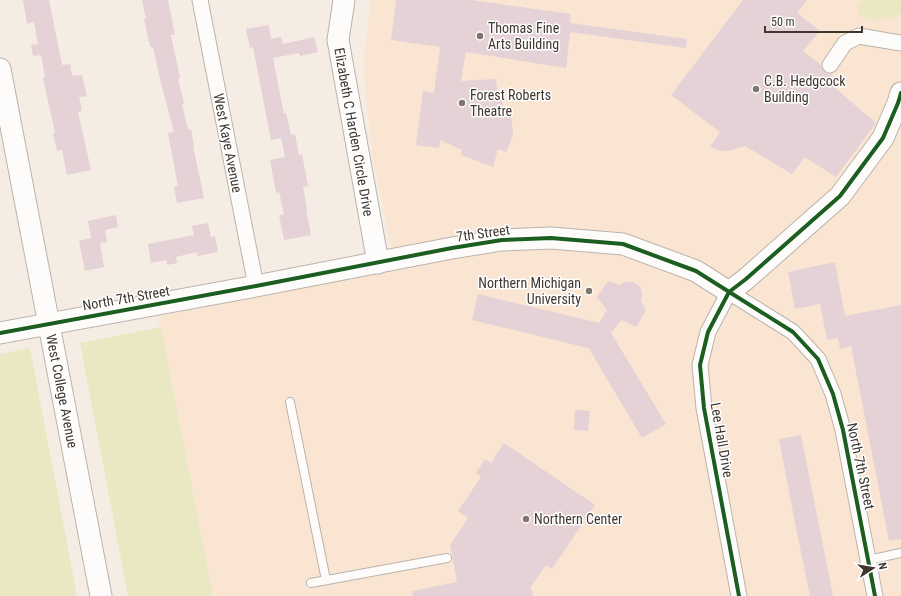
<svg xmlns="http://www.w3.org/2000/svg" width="901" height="596" viewBox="0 0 901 596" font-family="'Roboto Condensed',sans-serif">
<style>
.built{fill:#f9e5d2}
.green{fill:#e9e8c2}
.building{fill:#e4d2d7}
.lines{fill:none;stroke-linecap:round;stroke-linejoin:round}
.lane-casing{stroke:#bab3ab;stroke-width:10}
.street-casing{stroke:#bab3ab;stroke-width:17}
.secondary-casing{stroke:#bab3ab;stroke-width:23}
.lane{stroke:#fefcfb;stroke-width:8}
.street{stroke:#fefcfb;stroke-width:15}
.secondary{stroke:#fefcfb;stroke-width:21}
.cycleway-casing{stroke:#fff;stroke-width:6}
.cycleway{stroke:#1b5e20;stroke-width:4}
.poi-dot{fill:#7f766d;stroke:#fff;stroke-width:1.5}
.labels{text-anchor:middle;stroke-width:3;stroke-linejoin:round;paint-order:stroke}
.poi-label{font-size:14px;fill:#3f362e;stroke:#fff;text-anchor:start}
.street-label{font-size:14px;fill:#3f362e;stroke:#fff}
</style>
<rect width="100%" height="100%" fill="#f5ece3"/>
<!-- built -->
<path class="built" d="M371,0H901V596H213L161,327L157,317L395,266L372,154L363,65Z"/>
<!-- green -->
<path class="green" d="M866,0H901V13C893,18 879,21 869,19C866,18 863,16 860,15L857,7L861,1Z
M161,327L213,596H128L80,343Z
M30,348L77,596H0V354Z"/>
<!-- building -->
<path class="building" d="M23,0H49L62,65L70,64L72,76L82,75L87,96L79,97L82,111L78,112L91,170L67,175L62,150L57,151L53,134L55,133L43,78L45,77L41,55L33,56L31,45L38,44L34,22L27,24Z
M142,0H168L175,35H171L180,78L178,79L184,103L182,104L188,129H191L194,146H193L204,198L177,203L174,187L178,186L168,133L174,132L161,83L153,47H150L144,19H146Z
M396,0H471L571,14L570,23L687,39L686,48L570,32L566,68L466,52L461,81L496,79L498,94H502L503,112L511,113L513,135L506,152L498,149L493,167L461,155L462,150L440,140L439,148L416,145L423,91L434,93L440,47L391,40Z
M743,0H807L797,13L820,31L803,51L821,65L822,69L825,72L829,74H832L833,75L828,82L876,123L836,177L805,157L792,174L745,146L732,150L721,151L710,147L720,132L671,95Z
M269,25L271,39L281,37L283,44L314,37L318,52L300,56L299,53L273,58L284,114L286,113L291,135L295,134L299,155L302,154L308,186L303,187L307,209H306L311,235L284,240L279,215L284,214L279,192L276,193L270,160L285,157L281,138L271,140L253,47L250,48L246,29Z
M116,215L118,227L105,230L107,242L100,243L104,267L85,271L79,241L91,238L88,221Z
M208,223L211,237L215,236L218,252L197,256V252L176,257L177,263L167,265L166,260L151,263L148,244L194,235L192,226Z
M835,262L845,316L901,305V539L889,541L851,346L840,349L838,338L827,340L820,304L795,309L788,272Z
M608,281L620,285L624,282H633L637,284L640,287L642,292V297L641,301L646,310L636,327L621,320L611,333L666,424L642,438L588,347V348L472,320L478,294L599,323L607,310L597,297Z
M575,410L590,411L588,431L574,430Z
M801,435L833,596H810L797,533L779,439Z
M504,443L595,505L552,569L546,565L531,587L533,596H413L412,591L457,582L450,545L468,518L458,511L481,477L476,473L485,459L491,463Z"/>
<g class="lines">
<!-- lane casing -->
<g class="lane-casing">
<path id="lane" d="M290,402L326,580
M868,560L901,553
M311,583L447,558"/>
</g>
<!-- street casing -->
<g class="street-casing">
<path id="street" d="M200,0L256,286
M830,65L845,43L859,36L901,43
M739,596L704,408L700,365L708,332L729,292L793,332L818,359L833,394L843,430L875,596"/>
</g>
<!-- secondary casing -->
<g class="secondary-casing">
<path id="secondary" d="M344,0L338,40L378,263
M0,69L101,596
M0,333L256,286L452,248L502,240L551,238L623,244L696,271L729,292L746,279L840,196L883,138L898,103L901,93"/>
</g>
<!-- lane -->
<use href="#lane" class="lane"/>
<!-- street -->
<use href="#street" class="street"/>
<!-- secondary -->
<use href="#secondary" class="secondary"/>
<!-- cycleway casing -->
<g class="cycleway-casing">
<path id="cycleway" d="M0,333L256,286L452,248L502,240L551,238L623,244L696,271L793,332L818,359L833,394L843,430L875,596
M739,596L704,408L700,365L708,332L729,292L746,279L840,196L883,138L898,103L901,93"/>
</g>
<!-- cycleway -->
<use href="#cycleway" class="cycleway"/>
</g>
<!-- markers -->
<g class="poi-dot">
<circle cx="480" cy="36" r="4"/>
<circle cx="756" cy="89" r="4"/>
<circle cx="462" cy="103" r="4"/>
<circle cx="589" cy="291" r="4"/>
<circle cx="526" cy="519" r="4"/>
</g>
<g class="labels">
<!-- poi labels -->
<g class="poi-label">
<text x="488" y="33">Thomas Fine<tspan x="488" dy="16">Arts Building</tspan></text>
<text x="764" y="86">C.B. Hedgcock<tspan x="764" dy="16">Building</tspan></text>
<text x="470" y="100">Forest Roberts<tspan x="470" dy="16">Theatre</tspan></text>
<text x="581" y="288" text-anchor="end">Northern Michigan<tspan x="581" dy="16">University</tspan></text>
<text x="534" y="524">Northern Center</text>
</g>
<!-- street labels -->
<g class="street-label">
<text transform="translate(354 132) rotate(80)" y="5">Elizabeth C Harden Circle Drive</text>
<text transform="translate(228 143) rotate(79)" y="5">West Kaye Avenue</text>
<text transform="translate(483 233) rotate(-8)" y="5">7th Street</text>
<text transform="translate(126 298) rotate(-10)" y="5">North 7th Street</text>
<text transform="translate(62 391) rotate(79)" y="5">West College Avenue</text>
<text transform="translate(722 440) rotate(80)" y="5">Lee Hall Drive</text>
<text transform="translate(861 466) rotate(78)" y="5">North 7th Street</text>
</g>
</g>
<!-- north arrow -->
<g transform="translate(873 568) rotate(78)" stroke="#ffffff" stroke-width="3" paint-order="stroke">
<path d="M0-3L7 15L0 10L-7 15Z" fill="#3f362e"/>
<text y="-6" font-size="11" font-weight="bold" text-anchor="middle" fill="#3f362e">N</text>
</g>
<!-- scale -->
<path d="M765 26v6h97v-6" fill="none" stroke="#3f362e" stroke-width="2"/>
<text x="771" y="26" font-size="12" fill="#3f362e" stroke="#ffffff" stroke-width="3" paint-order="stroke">50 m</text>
</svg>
